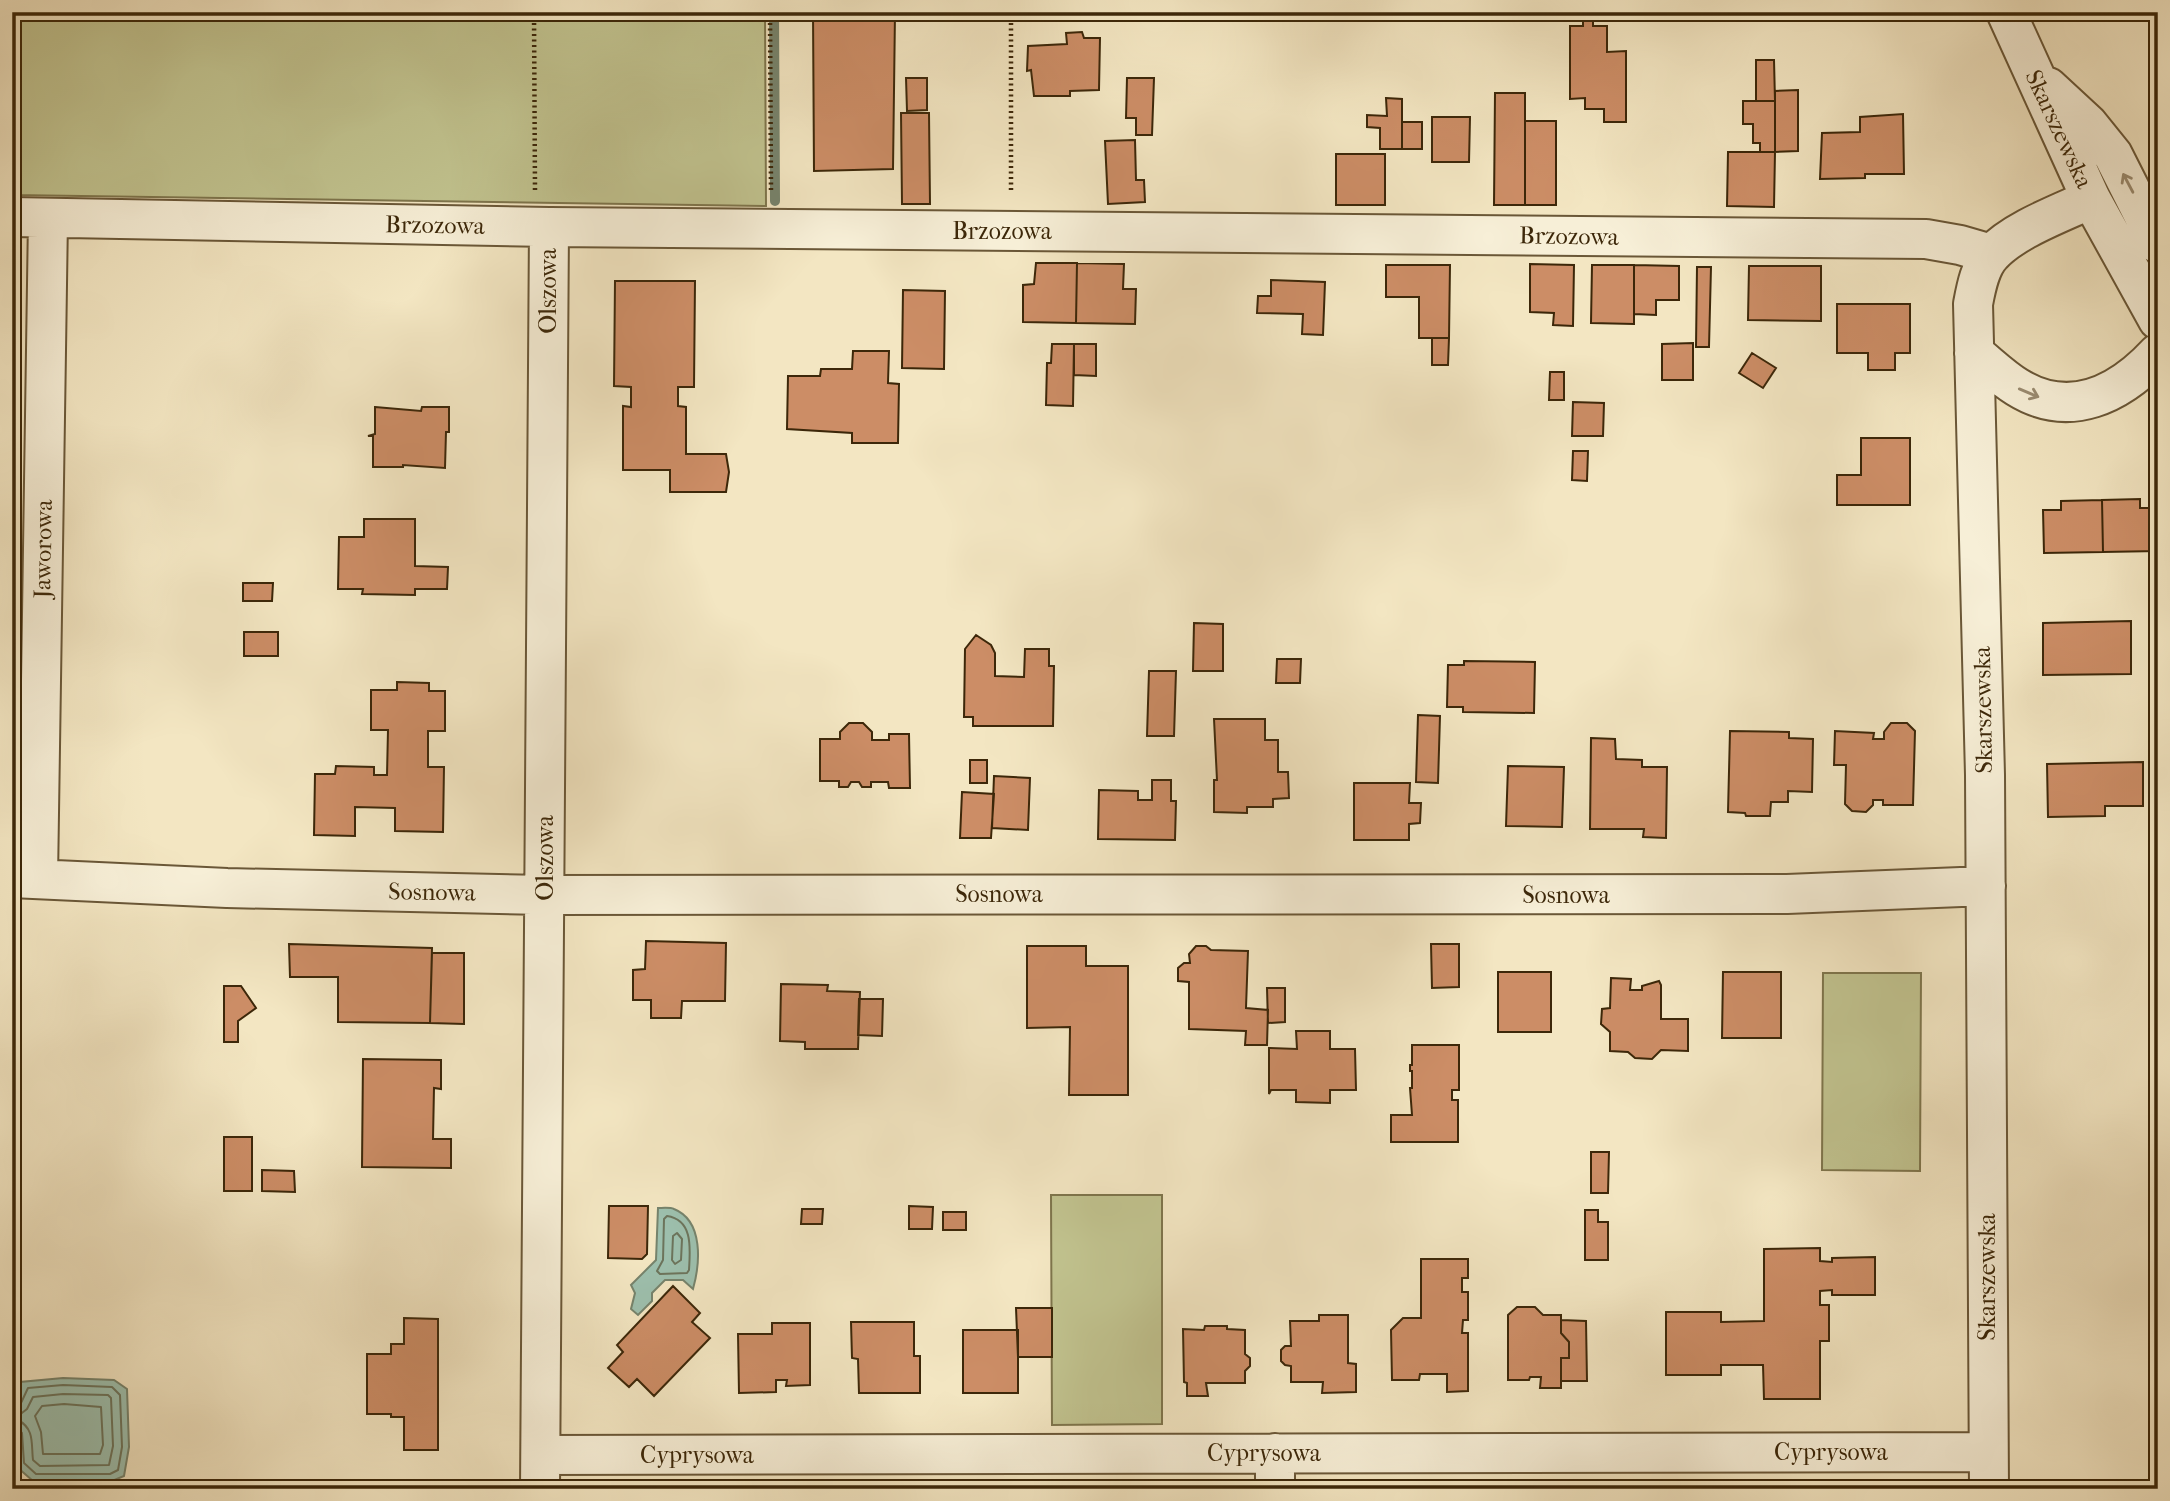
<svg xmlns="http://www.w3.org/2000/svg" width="2170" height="1501" viewBox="0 0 2170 1501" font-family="'IM FELL French Canon',serif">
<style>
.green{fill:#c1c38f;stroke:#7e754c;stroke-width:2}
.water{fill:#9dc0ae;stroke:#76836c;stroke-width:2}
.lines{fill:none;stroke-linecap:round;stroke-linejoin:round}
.shore{stroke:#6c745c;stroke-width:2}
.stream{stroke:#76836c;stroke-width:10}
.building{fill:#cc8d66;stroke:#3c2709;stroke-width:2}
.minor-casing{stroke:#6a5737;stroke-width:42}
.path{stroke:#3c2709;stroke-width:4.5;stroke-dasharray:2 3.5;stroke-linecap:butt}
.minor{stroke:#f7efd7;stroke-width:38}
.oneway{stroke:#9a8b70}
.labels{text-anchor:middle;stroke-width:5;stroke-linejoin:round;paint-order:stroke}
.street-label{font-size:24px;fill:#3c2709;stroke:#f7efd7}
</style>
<rect width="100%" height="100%" fill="#f3e6c2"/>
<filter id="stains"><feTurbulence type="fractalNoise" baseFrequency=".00286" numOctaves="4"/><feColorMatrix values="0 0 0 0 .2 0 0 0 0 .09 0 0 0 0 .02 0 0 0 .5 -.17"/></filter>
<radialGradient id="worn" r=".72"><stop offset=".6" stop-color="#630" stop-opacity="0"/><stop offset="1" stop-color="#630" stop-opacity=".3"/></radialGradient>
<!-- green -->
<path class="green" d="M12,12H765L766,206L12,195Z
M1823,973H1921L1920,1171L1822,1170Z
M1051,1195H1162V1424L1052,1425Z"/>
<!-- water -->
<path class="water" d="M658,1208C662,1208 670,1207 674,1209C704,1221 700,1264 693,1289L683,1280H665L652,1293V1301L638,1315L631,1309L635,1293L631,1285L656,1260Z
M63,1378L114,1380L127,1389L129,1447L124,1476L112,1481H33L17,1467L14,1404L20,1382Z"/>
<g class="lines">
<!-- shore -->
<path class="shore" d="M667,1216C694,1220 690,1250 689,1270L687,1273L660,1274L657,1271L663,1260L664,1219Z
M677,1233L682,1239L681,1260L675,1264L672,1260L673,1236Z
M63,1394L108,1395L111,1398L113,1446L109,1465L40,1466L33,1460C31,1444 35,1429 18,1420V1416L27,1409L33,1397Z
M64,1404L101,1407L103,1445L100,1454H43L41,1432L35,1416L42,1406Z
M12,1406L21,1403L28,1388L63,1385L112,1387L120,1395L122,1447L118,1470L110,1474H36L24,1463L22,1433L18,1429H12"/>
<!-- stream -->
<path class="stream" d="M774,12L775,201"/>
</g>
<!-- building -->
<path class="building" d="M813,12H895L893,169L814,171Z
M1583,21H1593V26H1607V52L1626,51V122H1604V109H1585V98L1570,99V26H1583Z
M1082,32L1084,38H1100L1099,90L1070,91V96H1034L1031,70L1027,71L1028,46L1067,44L1066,33Z
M1756,60H1774L1775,101H1756Z
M906,78H927V110L907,111Z
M1127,78H1154L1152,135H1136V118H1126Z
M1798,90V151L1775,152V91Z
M1495,93H1525V205H1494Z
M1386,98L1402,99V149H1380V128L1367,127V115L1387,116Z
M1743,101H1775V152H1760V143H1753V124H1743Z
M901,113H929L930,204H902Z
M1903,114L1904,174H1865V178L1820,179L1822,133L1860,132V117Z
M1432,117H1470L1469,162H1432Z
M1525,121H1556V205H1525Z
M1402,122H1422V149H1402Z
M1135,140L1136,180H1144L1145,202L1108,204L1105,141Z
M1728,152H1775L1774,207L1727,206Z
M1336,154H1385V205H1336Z
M1036,263H1077L1076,323L1023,322V285L1034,284Z
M1077,263L1124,264L1123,289H1136L1135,324L1076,323Z
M1530,264L1574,265L1573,326L1553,325L1554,313L1530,312Z
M1386,265H1450L1449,338H1419V297H1386Z
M1592,265H1634V324L1591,323Z
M1634,265L1679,266V300H1656V315L1634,314Z
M1749,266H1821V321L1748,320Z
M1697,267H1711L1709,347H1696Z
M1271,280L1325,282L1323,335L1302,334L1303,314L1257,313L1258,296H1271Z
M615,281H695L694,387H678V406L686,407V454H726L729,472L726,492H670V470H623V406L631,407V387L614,386Z
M903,290L945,291L944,369L902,368Z
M1837,304H1910V353H1895V370H1868V353H1837Z
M1432,338H1449L1448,365H1432Z
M1693,343V380H1662V344Z
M1052,344H1074L1073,406L1046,405L1047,363H1051Z
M1074,344H1096V376L1074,375Z
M853,351H889L888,383L899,384L898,443H852V433L787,429L788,376H820L821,369H852Z
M1752,353L1776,368L1763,388L1739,373Z
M1550,372H1564V400H1549Z
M1573,402L1604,403L1603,436H1572Z
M375,407L421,411L422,407H449V432H446L445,468L403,465V467H373V436H368L375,434Z
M1861,438H1910V505H1837V475H1861Z
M1573,451H1588L1587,481L1572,480Z
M2140,499V508H2158V551L2103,552L2102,500Z
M2102,500L2103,552L2044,553L2043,510H2061V501Z
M364,519H415V566L448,567L447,589H415V595L362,594L363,589H338L339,537H364Z
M243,583H273L272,601H243Z
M2131,621V674L2043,675V623Z
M1194,623L1223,624V671H1193Z
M244,632H278V656H244Z
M976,635L991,645L995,653V676L1024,677L1025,649H1049V666H1054L1053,726H973V717H964L965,649Z
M1277,659H1301L1300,683H1276Z
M1464,661L1535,662L1534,713L1463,712V707H1447L1448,665H1464Z
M1149,671H1176L1174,736H1147Z
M397,682L429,683V691H445V731H428V767H444L443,832L395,831V808L355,807V836L314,835L315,774H335L336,766L374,767V775H387L388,730H371V690H397Z
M1418,715L1440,716L1438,783L1416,782Z
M1214,719H1265V740H1278V772H1288L1289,798L1273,799V807H1247V813L1214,812V780H1217Z
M849,723H863L872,732V740H889V734H909L910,788H889L888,782H871V787H862L859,782H851L848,787H839V781H820V739H840V732Z
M1891,723H1907L1915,731L1913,805H1883V800H1873V805L1866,812L1852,811L1845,804L1846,765H1834L1835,731L1874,733L1873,739H1884V732Z
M1730,731L1789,732V738L1813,739L1812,792L1788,791V802H1771L1770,816H1746L1745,813L1728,812Z
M1591,738L1615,739L1616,759L1642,760V767H1667L1666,838L1643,837L1644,829H1590Z
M970,760H987V783H970Z
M2143,762V806H2105V816L2048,817L2047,764Z
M1508,766L1564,767L1562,827L1506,826Z
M994,776L1030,778L1028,830L992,828Z
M1152,780H1171V801H1176L1175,840L1098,839L1099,790L1138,791V800H1152Z
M1354,783H1410L1409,803H1421L1420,823L1409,824V840H1354Z
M962,792L994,794L991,838H960Z
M646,941L726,943L725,1001H682L681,1018H651V1000H633V970L645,969Z
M289,944L432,948L430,1023L338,1022V977H290Z
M1431,944H1459V987L1432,988Z
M1027,946H1086V966H1128V1095H1069L1070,1027L1027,1028Z
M1196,946H1206L1211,950L1248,951L1246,1008L1268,1010L1267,1045H1245L1246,1031L1189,1029V982L1178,981V968L1184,963H1190L1189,954Z
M432,953H464V1024L430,1023Z
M1498,972H1551V1032H1498Z
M1723,972H1781V1038H1722Z
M1611,978L1631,979L1630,990H1642V986L1659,981L1661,985V1019H1688V1051L1661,1050L1652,1059L1635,1058L1628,1052L1610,1051V1032L1601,1024L1602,1009L1610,1008Z
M781,984L828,985L827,991L860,992L858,1049H805V1042L780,1041Z
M224,986H241L256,1008L238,1021V1042H224Z
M1267,988H1285V1022L1268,1023Z
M859,999H883L882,1036L858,1035Z
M1296,1031H1330V1049H1355L1356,1090H1330V1103L1296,1102V1090H1271L1269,1094V1048L1297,1049Z
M1412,1045H1459V1090H1452V1100H1458V1142H1391V1115H1412L1410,1088H1412V1071H1410V1065H1412Z
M363,1059L441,1060V1089L434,1088L433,1139H451V1168L362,1167Z
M224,1137H252V1191H224Z
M1591,1152H1609L1608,1193H1591Z
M262,1170L294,1171L295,1192L262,1191Z
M609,1206H648L647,1254L642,1259L608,1258Z
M909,1206L933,1207L932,1229H909Z
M802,1209H823L822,1224H801Z
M1585,1210H1598V1222H1608V1260H1585Z
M943,1212H966V1230H943Z
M1820,1248V1261L1832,1262V1258L1875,1257V1295H1832V1290L1820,1291V1305H1829V1341H1820V1399H1764L1763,1365H1721V1375H1666V1312H1721V1322L1764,1321V1249Z
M1421,1259H1468V1278H1462V1292H1468V1320H1463L1462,1333H1468V1391L1447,1392V1374H1420L1419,1380H1392L1391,1330L1403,1318H1421Z
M673,1286L700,1313L692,1322L710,1338L654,1396L637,1379L629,1387L608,1368L623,1352L617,1345Z
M1517,1307H1535L1543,1315H1561V1333L1569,1342V1358H1561V1388H1540L1541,1377H1530L1529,1380H1508V1315Z
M1016,1308H1052V1357H1018Z
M1319,1315H1348V1363L1356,1364V1392L1322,1393L1323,1382H1291V1366L1285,1365L1281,1361V1350L1285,1346H1291L1290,1321H1319Z
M404,1318L438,1319V1450H404V1417H391V1414H367V1354H391V1344H404Z
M1561,1320L1586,1321L1587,1381H1561V1358H1569V1342L1561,1333Z
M851,1322H914V1356H920V1393H859L858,1359L852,1358Z
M772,1323H810V1385L786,1386L787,1380H776V1392L739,1393L738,1334H772Z
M1205,1326H1227V1329L1245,1330V1354L1250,1358V1366L1245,1371V1383H1206L1208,1396H1187V1383L1184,1382L1183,1329L1204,1330Z
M963,1330H1018V1393H963Z"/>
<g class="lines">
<!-- minor casing -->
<g class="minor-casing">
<path id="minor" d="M2006,12L2091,199L2158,320
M2048,87L2088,124L2113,155L2158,244
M12,217L549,227L1926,239L1960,245L1991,254
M1974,353C1988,364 2002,378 2017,387C2070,420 2120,394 2158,353
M12,878L227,888L544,895L1787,894L1986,886
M38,879L48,218
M541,1455L1988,1452
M540,1489L549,227
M1275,1489V1453
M1989,1489L1985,775L1973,304C1976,288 1980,266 1992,254C2014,230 2061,213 2091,199"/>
</g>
<!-- path -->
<path class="path" d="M534,12L535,190
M770,12L771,193
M1011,12V193"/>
<!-- minor -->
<use href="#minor" class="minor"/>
</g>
<!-- one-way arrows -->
<defs><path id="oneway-shaft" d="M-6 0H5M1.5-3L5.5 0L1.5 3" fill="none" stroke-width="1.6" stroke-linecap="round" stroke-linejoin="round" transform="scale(1.75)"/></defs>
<g class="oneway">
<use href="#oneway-shaft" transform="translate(2128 183) rotate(-118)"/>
<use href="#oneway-shaft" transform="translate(2029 393) rotate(23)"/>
</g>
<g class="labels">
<!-- street labels -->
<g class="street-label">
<text transform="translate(2059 129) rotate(65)" y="8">Skarszewska</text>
<text transform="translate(435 225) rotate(1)" y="8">Brzozowa</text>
<text x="1002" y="239">Brzozowa</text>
<text transform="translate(1569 236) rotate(1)" y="8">Brzozowa</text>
<text transform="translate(548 291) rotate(-90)" y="8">Olszowa</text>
<text transform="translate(43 549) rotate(-89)" y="8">Jaworowa</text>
<text transform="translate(1983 710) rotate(-91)" y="8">Skarszewska</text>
<text transform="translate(545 858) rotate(-90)" y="8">Olszowa</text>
<text transform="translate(432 892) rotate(1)" y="8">Sosnowa</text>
<text x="999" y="902">Sosnowa</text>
<text x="1566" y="903">Sosnowa</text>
<text transform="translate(1987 1277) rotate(-90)" y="8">Skarszewska</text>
<text x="1831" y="1460">Cyprysowa</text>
<text x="1264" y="1461">Cyprysowa</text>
<text x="697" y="1463">Cyprysowa</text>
</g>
</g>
<!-- margin -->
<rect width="2170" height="1501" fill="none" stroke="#f3e6c2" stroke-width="42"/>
<rect x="14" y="14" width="2142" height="1473" fill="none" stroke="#3c2709" stroke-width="3.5"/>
<rect x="21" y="21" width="2128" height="1459" fill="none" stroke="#3c2709" stroke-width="2"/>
<rect width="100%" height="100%" filter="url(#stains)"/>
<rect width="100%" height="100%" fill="url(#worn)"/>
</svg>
